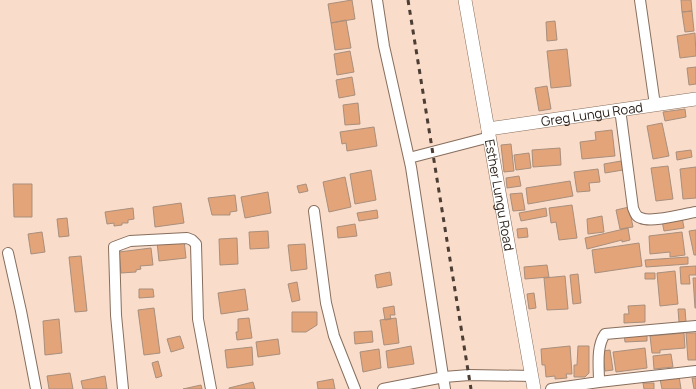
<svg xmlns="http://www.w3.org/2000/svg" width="696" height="389" viewBox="0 0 696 389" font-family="Manrope,sans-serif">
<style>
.building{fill:#e2a478;stroke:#a98f7d}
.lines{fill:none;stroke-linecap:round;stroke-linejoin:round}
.minor-casing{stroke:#876e5d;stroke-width:12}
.tertiary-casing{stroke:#876e5d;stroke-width:14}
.minor{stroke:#fff;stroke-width:10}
.tertiary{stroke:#fff;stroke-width:13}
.rail{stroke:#4c3e35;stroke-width:3;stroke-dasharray:5 5;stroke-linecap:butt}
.labels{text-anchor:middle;stroke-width:3;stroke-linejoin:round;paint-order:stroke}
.street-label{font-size:13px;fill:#271c15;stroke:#feece1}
</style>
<rect width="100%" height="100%" fill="#f9dcc9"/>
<!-- building -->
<path class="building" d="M352,0L355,19L331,23L328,4Z
M681,0H691L692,11L682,12Z
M692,11L694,31L685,32L682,12Z
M346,20L351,48L335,50L331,23Z
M555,21L557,40L547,41L546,22Z
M695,33L696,56L680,58L677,36Z
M567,49L571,86L551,88L547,51Z
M350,51L354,72L337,75L334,54Z
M696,67V84L689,85L687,68Z
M352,77L355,95L339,98L336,80Z
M547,86L551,109L539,111L535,88Z
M358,103L360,124L345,125L343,105Z
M685,109L686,117L665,121L663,112Z
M662,123L669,156L653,159L647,126Z
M374,127L377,146L347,151L346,143L342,144L340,132Z
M612,130L615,156L582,159L580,142L596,140L595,132Z
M511,144L514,171L504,172L501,145Z
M560,148L561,165L533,167L532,150Z
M691,150L692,157L677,160L676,152Z
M529,153L531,168L516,170L514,155Z
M621,161L623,170L605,173L604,164Z
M668,166L673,199L656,201L651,168Z
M696,167V198L683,199L680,169Z
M598,169L600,182L589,183L590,191L577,192L574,172Z
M371,170L376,200L355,204L350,174Z
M519,176L521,186L507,188L506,178Z
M345,177L351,207L329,212L323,182Z
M570,181L573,196L528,204L526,188Z
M13,184H32V217H14Z
M306,184L308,191L299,193L297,186Z
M268,192L271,213L245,218L241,197Z
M522,193L525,210L513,211L510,194Z
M235,195L237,211L230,212V215H212L208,198Z
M181,203L184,223L155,227L153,207Z
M572,205L577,238L559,240L556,222L551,223L549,208Z
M629,207L633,227L620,229L616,210Z
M133,208L134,219L128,220V223H122V225L114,226V223L107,224L105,212Z
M546,208L547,216L521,221L519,213Z
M377,210L378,218L359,221L357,213Z
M602,216L604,232L588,234L587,219Z
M682,217L684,228L664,231L662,221Z
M67,218L69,236L59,237L57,219Z
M355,224L357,236L338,238L337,227Z
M527,228L528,237L518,238L517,229Z
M628,228L630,240L622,242V240L587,249L585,238Z
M696,230V255H694L689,231Z
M268,231L269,248L250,249L249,232Z
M42,232L45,252L31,254L28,234Z
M682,232L685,255L670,257V252L650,254L649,236Z
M237,238L238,264L220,265L219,239Z
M184,240L186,258L159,261L157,242Z
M639,243L642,266L595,273L592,250Z
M305,244L307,269L291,271L288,245Z
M151,248L153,265L140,266L141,269L136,270V272L121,273L119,252Z
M81,256L87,311L75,312L69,257Z
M688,257V264L646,267L645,260Z
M547,265L549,277L525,279L524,267Z
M696,266V275H689L690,284H681L680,267Z
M675,271L678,304L660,306L657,273Z
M390,272L392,285L377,288L375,275Z
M645,273H655V279H645Z
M578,274L581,303L573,304L570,275Z
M565,276L568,309L547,310L544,278Z
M693,278H696V308H695Z
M297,282L300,300L292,302L288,284Z
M139,289H153L154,297L139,298Z
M245,289L248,310L221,314L218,293Z
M534,293L536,308L529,309L527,294Z
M645,305V322L624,323V314H629L628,306Z
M394,306L395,315H390L391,319L385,320L383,308Z
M154,308L160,353L144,355L138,310Z
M678,309H685L686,322H679Z
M292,312H317V325L306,332H292Z
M249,318L252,338L237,340L236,332H238V319Z
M396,318L399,343L384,345L380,320Z
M59,319L62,353L45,355L43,321Z
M372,331L373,342L355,344L354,332Z
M647,332V341L625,342L624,333Z
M684,333L685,348L660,350V353H652L650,336Z
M686,333H696V360H688Z
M180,336L184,348L171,352L167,339Z
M278,339L280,354L258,357L256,342Z
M411,346L414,364L388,368L386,351Z
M570,346L572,374H566L567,378L555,379V376L546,377L545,365H542L541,349Z
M578,346H589V373L585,377H574V365H577Z
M252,347L253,365L227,368L225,350Z
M645,348L647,368L616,372L613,352Z
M379,349L381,368L363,372L360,352Z
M610,350L613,370L605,371L602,351Z
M671,354L673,367L654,369L653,356Z
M158,361L162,376L156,378L152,363Z
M70,373L73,389H49L47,376Z
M105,376L107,389H83L81,381Z
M679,376L681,389H662L660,379Z
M692,378H696V389H694Z
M333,379L335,389H318L317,382Z
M253,382L255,389H229V388Z
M643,383H654V389H644Z
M201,385L202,389H183Z"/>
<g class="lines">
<!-- minor casing -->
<g class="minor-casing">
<path id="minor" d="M377,0L384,46L411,167L445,389
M640,0L655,105
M620,109L633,208C635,213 636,217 641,218C652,223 683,214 696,212
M409,158L490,137
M314,211L326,303L334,336L355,389
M8,253L21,311L36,389
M599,382C599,366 596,347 605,334L696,326
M123,389L116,315L114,247L130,241L187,238L192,240L196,244L198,319L211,389
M383,389L444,377L469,375L532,376
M551,389L599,382L696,371"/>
</g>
<!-- tertiary casing -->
<g class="tertiary-casing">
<g id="tertiary">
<path id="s1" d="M465,0L534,389"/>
<path id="s2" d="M488,129L696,99"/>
</g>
</g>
<!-- minor -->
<use href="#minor" class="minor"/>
<!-- tertiary -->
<use href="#tertiary" class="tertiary"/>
<!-- rail -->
<path class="rail" d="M408,0L471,389"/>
</g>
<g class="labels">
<!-- street labels -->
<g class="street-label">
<text dy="5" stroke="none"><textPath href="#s2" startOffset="105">Greg Lungu Road</textPath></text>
<text dy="5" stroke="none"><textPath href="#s1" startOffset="198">Esther Lungu Road</textPath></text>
</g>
</g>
</svg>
